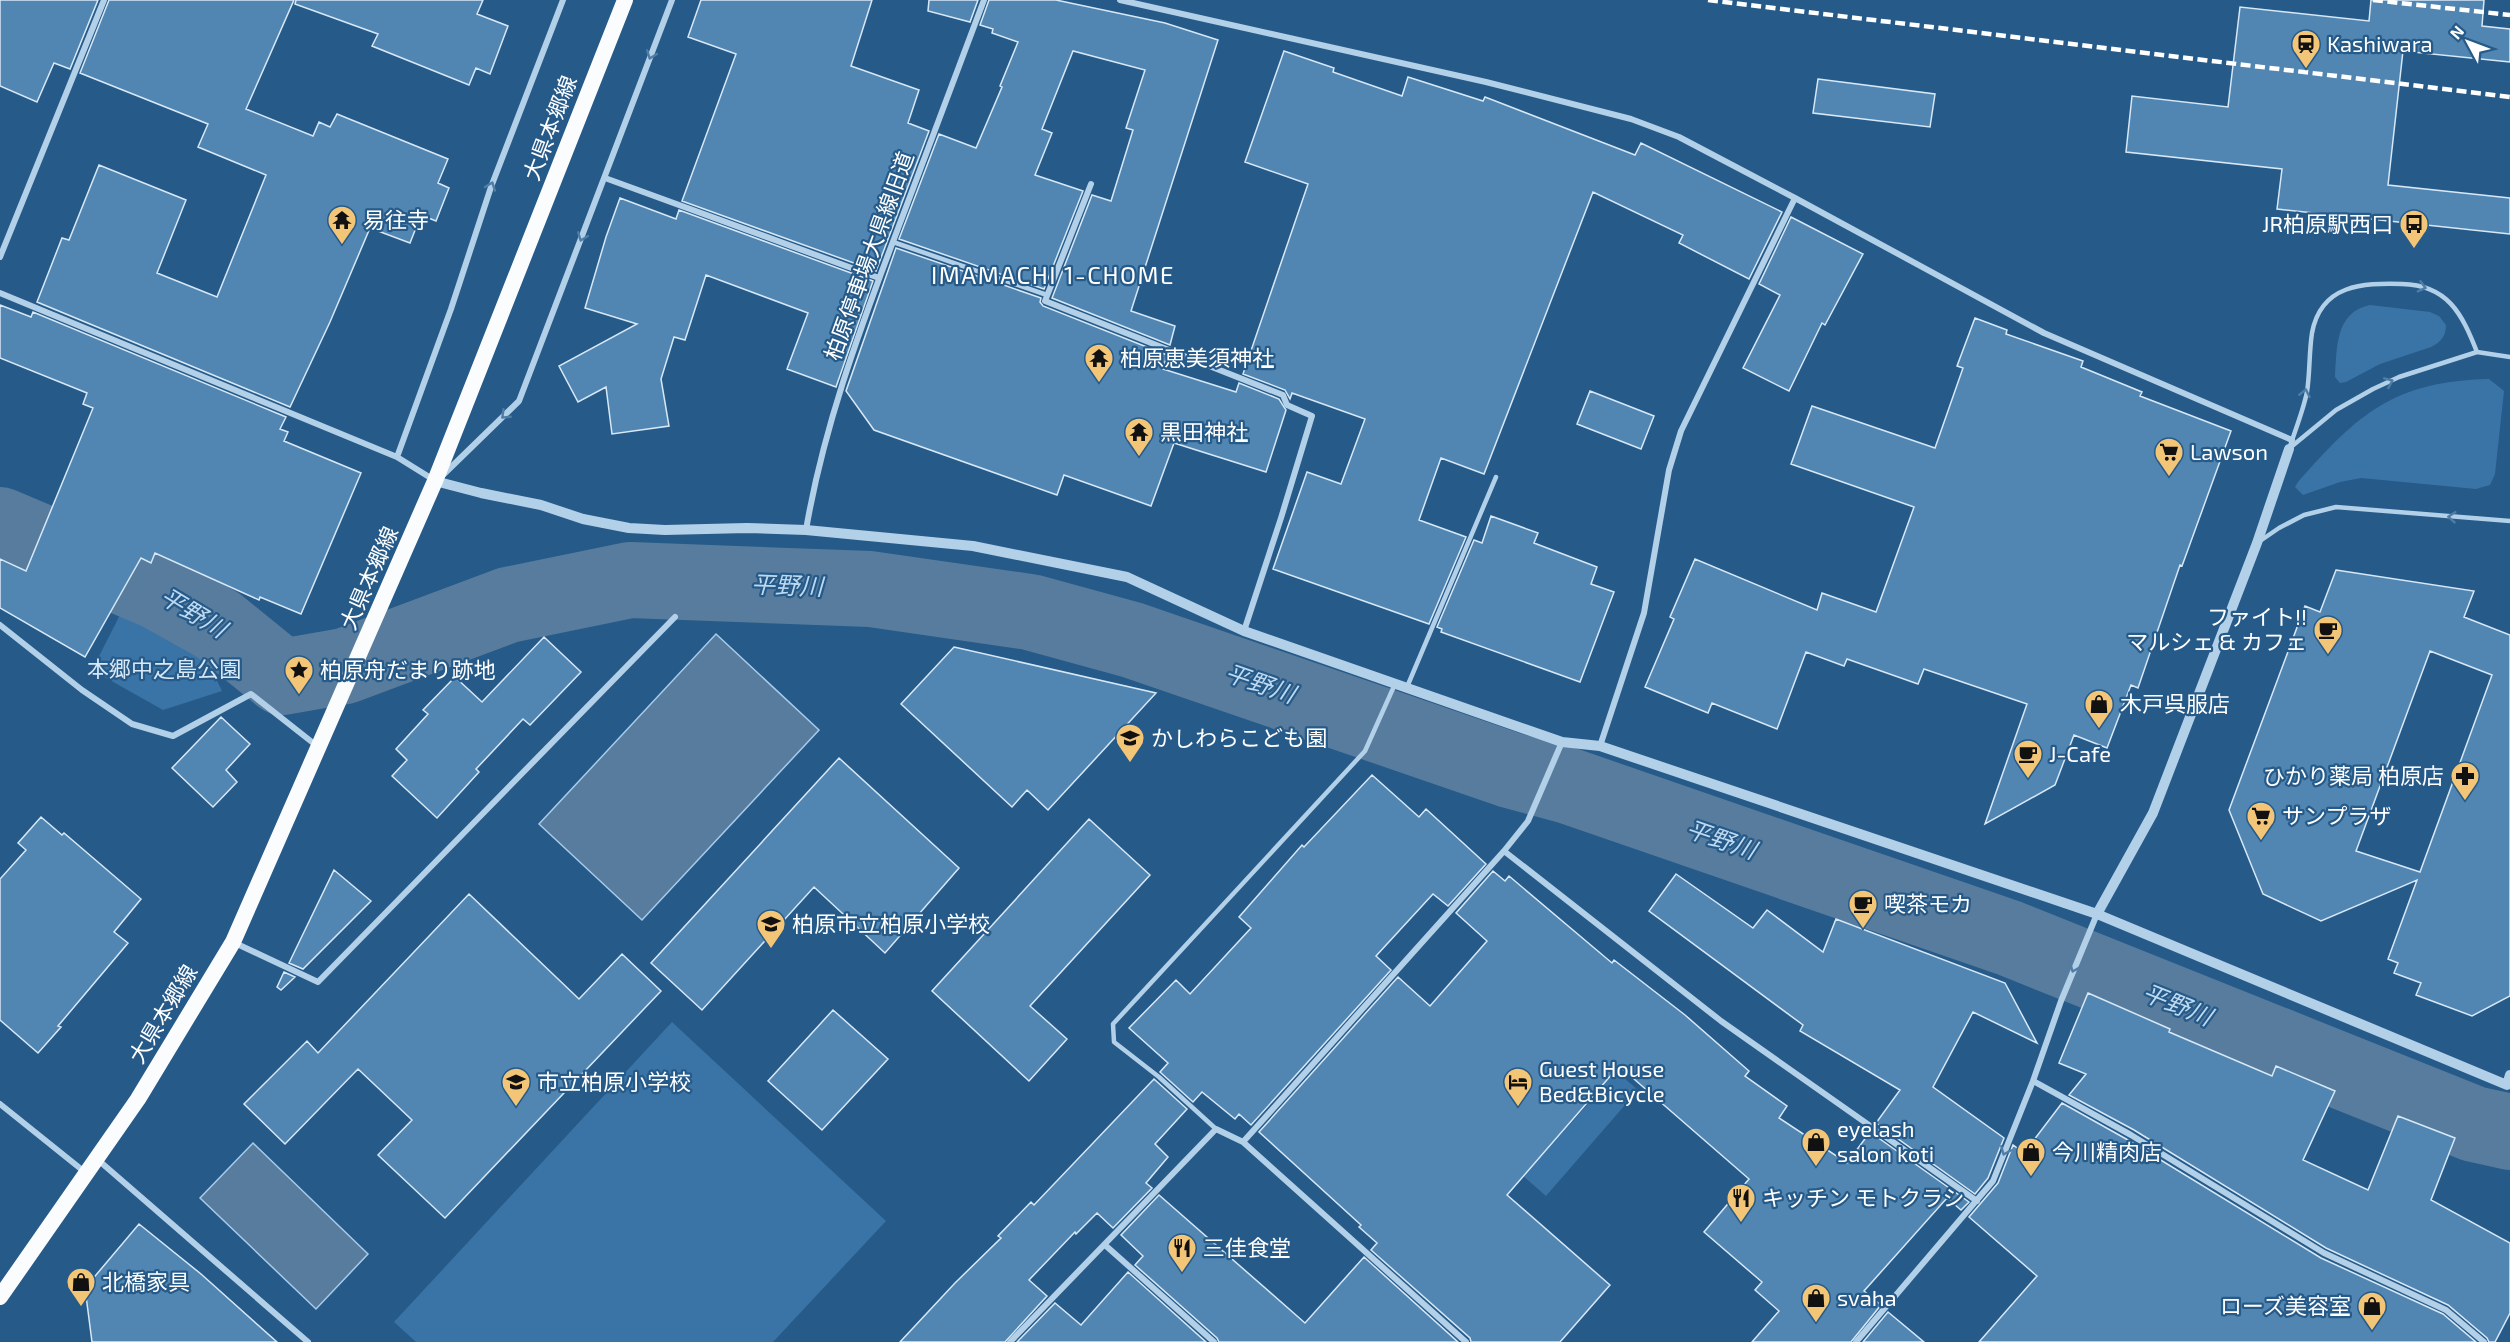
<svg xmlns="http://www.w3.org/2000/svg" width="2510" height="1342" viewBox="0 0 2510 1342" font-family="'Exo 2','Noto Sans JP',sans-serif">
<style>
.green{fill:#3a74a6}
.water{fill:#587c9d;stroke:#a7ccea;stroke-width:1.5}
.lines{fill:none;stroke-linecap:round;stroke-linejoin:round}
.river{stroke:#587c9d;stroke-width:76}
.building{fill:#5286b2;stroke:#d7e8f7;stroke-width:1.5;fill-rule:evenodd}
.service{stroke:#b3d0e9;stroke-width:4.5}
.minor{stroke:#b3d0e9;stroke-width:6}
.tertiary{stroke:#b3d0e9;stroke-width:10}
.trunk{stroke:#fafcfe;stroke-width:16}
.rail{stroke:#fff;stroke-width:4.5;stroke-dasharray:10 4.5;stroke-linecap:butt}
.oneway{stroke:#507da6}
.labels{text-anchor:middle;stroke-width:4.5;stroke-linejoin:round;paint-order:stroke}
.poi-label{font-size:22px;fill:#fff;stroke:#265a89;text-anchor:start}
.street-label{font-size:22px;fill:#fff;stroke:#265a89}
.park-label{font-size:22px;fill:#d7e8f7;stroke:#265a89}
.neighbourhood-label{font-size:24px;letter-spacing:1.5px;fill:#fff;stroke:#265a89}
.water-label{font-size:24px;font-style:italic;fill:#bedaf1;stroke:#265a89}
</style>
<rect width="100%" height="100%" fill="#265a89"/>
<!-- green -->
<path class="green" d="M2370,305L2430,312L2439,316L2446,325C2446,336 2441,342 2431,347L2380,364L2346,382L2340,383L2335,377C2337,348 2335,312 2370,305Z
M2489,379L2504,391L2495,474L2490,485L2476,489L2361,478L2340,482L2303,495L2295,487L2298,482C2358,414 2394,381 2489,379Z
M125,605L200,646L222,691L163,710L92,670Z
M1550,1014L1638,1090L1546,1196L1513,1167L1530,1148L1541,1157L1602,1088L1592,1079Z
M672,1022L886,1221L773,1342H416L394,1322Z"/>
<!-- water -->
<path class="water" d="M716,634L819,730L642,920L539,824Z
M253,1143L368,1254L316,1309L200,1198Z"/>
<g class="lines">
<!-- river -->
<path class="river" d="M0,525L159,592L218,625L282,677L345,666L508,605L630,580L870,589L1030,612L1132,640L1510,770L1569,786L2009,938L2474,1124L2510,1132"/>
</g>
<!-- building -->
<path class="building" d="M0,0H98L70,69L54,63L37,102L0,86Z
M109,0H294L246,109L313,136L319,122L330,127L337,114L448,159L438,183L449,188L436,221L421,215L410,243L370,228L330,322L290,407L37,302L62,238L69,240L99,165L186,200L157,273L217,297L266,175L198,147L208,124L80,73Z
M296,0H483L477,14L508,26L490,74L476,68L469,85L372,46L378,34L295,4Z
M701,0H872L851,66L919,90L908,123L929,131L876,271L682,201L736,54L688,37Z
M929,0H978L970,22L928,11Z
M989,0H1056L1165,23L1218,40L1131,311L1175,326L1170,345L1052,298L1092,195L1111,201L1133,130L1126,128L1145,70L1073,51L1042,129L1052,133L1035,175L1083,191L1044,289L899,239L939,134L976,148L1002,87L1000,86L1018,42L992,33L993,29L980,25Z
M2371,0H2484L2482,26L2510,29V62L2403,51L2388,185L2510,198V234L2277,209L2282,169L2126,152L2132,96L2228,107L2240,7L2369,21Z
M1284,51L1334,68L1333,72L1402,96L1408,77L1483,101L1485,97L1635,155L1641,143L1782,212L1749,279L1679,243L1683,235L1593,192L1484,474L1441,458L1419,520L1466,537L1429,624L1273,569L1307,472L1341,484L1365,419L1292,393L1290,399L1285,390L1243,374L1308,184L1245,162Z
M1818,79L1935,94L1930,127L1813,113Z
M620,198L676,219L679,210L873,281L836,387L787,369L808,313L706,275L685,340L674,337L661,379L669,426L612,434L606,387L578,402L559,366L637,324L585,308L606,237Z
M1791,217L1863,254L1825,325L1822,323L1789,391L1743,368L1780,295L1759,284Z
M896,248L1041,298L1040,302L1043,306L1167,355L1163,369L1236,392L1239,383L1279,399L1286,410L1266,472L1174,443L1151,506L1064,475L1057,495L874,430L846,391Z
M0,305L31,317L33,312L286,417L280,429L288,432L284,441L361,473L301,614L260,597L259,600L155,553L151,563L141,558L85,657L0,608V559L26,571L93,408L83,404L87,393L0,358Z
M1975,318L2007,330L2006,334L2083,361L2081,367L2142,392L2140,396L2231,431L2182,566L2180,565L2138,688L2131,685L2107,748L2074,735L2055,785L1985,824L2027,704L1924,669L1918,684L1847,659L1844,666L1806,652L1777,729L1712,703L1708,713L1645,687L1674,619L1670,617L1695,559L1817,610L1822,593L1876,612L1914,507L1791,464L1812,406L1935,448L1963,368L1957,366Z
M1590,391L1654,416L1641,449L1577,424Z
M1491,516L1538,533L1534,543L1597,567L1591,584L1614,592L1580,682L1441,632L1442,629L1437,627L1474,540L1482,543Z
M2336,570L2474,591L2464,617L2510,635V996L2472,1016L2416,995L2421,983L2394,973L2398,963L2388,959L2417,880L2321,921L2263,894L2229,810L2305,606L2320,612ZM2430,651L2492,675L2420,872L2356,851Z
M544,637L581,672L530,725L523,719L476,769L479,772L437,818L392,776L407,760L396,749L428,714L423,710L455,677L482,702Z
M954,647L1156,693L1048,810L1027,790L1012,807L901,704Z
M221,717L250,744L226,770L237,782L213,807L172,768Z
M839,758L959,868L885,953L814,887L702,1010L651,963Z
M1372,775L1419,817L1426,809L1486,864L1448,906L1433,894L1376,956L1391,970L1251,1125L1239,1114L1235,1119L1202,1092L1193,1102L1160,1072L1168,1063L1129,1028L1176,980L1190,994L1251,928L1239,917L1302,845L1304,847Z
M41,817L62,835L64,833L141,899L114,932L128,943L58,1026L61,1027L38,1053L0,1020V879L26,850L18,843Z
M1089,819L1150,875L1030,1006L1067,1039L1029,1081L932,991Z
M334,870L371,901L303,969L289,963Z
M1493,871L1505,881L1509,876L1612,963L1614,960L1685,1015L1749,1071L1745,1076L1787,1106L1779,1118L1847,1163L1870,1132L1969,1202L1961,1210L1947,1198L1864,1291L1881,1305L1851,1342H1752L1779,1311L1755,1290L1762,1282L1704,1232L1749,1179L1619,1066L1507,1195L1610,1285L1560,1342H1471L1470,1338L1371,1250L1377,1243L1359,1227L1361,1225L1259,1132L1398,977L1430,1006L1487,941L1456,913Z
M1676,874L1753,928L1767,910L1823,952L1836,919L2005,983L2037,1043L1973,1012L1933,1087L2004,1138L1988,1178L1975,1194L1876,1123L1900,1090L1800,1031L1803,1025L1649,911Z
M469,894L579,999L622,954L661,991L445,1218L378,1155L412,1120L358,1069L285,1144L244,1104L307,1041L318,1053Z
M284,972L295,977L281,990L277,987Z
M2088,993L2170,1029L2169,1032L2272,1076L2276,1066L2335,1091L2303,1160L2368,1190L2398,1116L2455,1138L2431,1200L2510,1243V1313L2495,1342H2489L2487,1338L2448,1305L2326,1248L2134,1130L2069,1095L2086,1074L2059,1063Z
M833,1010L888,1059L822,1130L768,1081Z
M1154,1079L1187,1109L1155,1144L1168,1157L1146,1183L1152,1188L1113,1228L1097,1213L1076,1234L1075,1232L1029,1280L1047,1296L1005,1342H900L955,1283L1001,1238L998,1236L1031,1202L1034,1205Z
M2062,1103L2128,1140L2321,1258L2443,1314L2476,1342H1979L2037,1276L1969,1217L1998,1183L2013,1145L2024,1153Z
M1159,1195L1305,1323L1364,1257L1458,1342H1219L1217,1338L1135,1265L1143,1256L1121,1235Z
M139,1224L201,1274L277,1342H92L85,1288Z
M1128,1272L1206,1342H1017L1055,1303L1081,1325Z
M1888,1312L1924,1342H1863Z"/>
<g class="lines">
<!-- service -->
<path class="service" d="M893,242L1047,295
M2291,447L2336,410L2373,389L2399,377L2477,352L2510,357
M2289,449C2295,431 2303,411 2307,392C2310,373 2309,352 2312,333C2321,284 2363,283 2402,284C2448,285 2462,314 2477,352
M2260,541L2279,528L2304,515L2336,507L2510,521
M1407,687L1496,477
M1216,1129L1159,1077L1114,1042L1113,1024L1365,751L1395,684"/>
<!-- minor -->
<path class="minor" d="M1120,0L1486,82L1631,119L1679,137L1795,198L2044,333L2292,440
M605,178L879,278
M1091,184L1045,301L1283,395L1287,405L1312,416L1281,518L1244,631
M0,257L104,0
M0,293L397,457L434,480
M397,457L451,309L491,187L563,0
M444,474L519,401L672,0
M806,530C823,430 858,334 894,239C924,159 954,80 984,0
M0,625L82,690L132,724L173,736L251,694L317,746
M1600,746L1644,613L1669,470L1681,431L1795,198
M1504,851L1721,1021L1977,1201
M235,943L318,982L675,617
M2033,1081L2131,1135L2324,1253L2446,1310L2484,1342
M0,1104L86,1173
M1243,1142L1504,851L1528,821L1562,742
M97,1159L308,1342
M1105,1245L1214,1342
M1010,1342L1216,1129L1243,1142L1466,1342
M1856,1342L1993,1181L2033,1081L2061,1001L2097,914"/>
<!-- tertiary -->
<path class="tertiary" d="M435,481L481,493L541,505L583,519L629,528L665,530L747,528L806,530L973,546L1127,577L1244,631L1562,742L1600,746L2097,914L2507,1085L2510,1075
M2097,914L2153,813L2257,543L2289,449"/>
<!-- trunk -->
<path class="trunk" d="M0,1297L138,1099L233,942L435,481L625,0"/>
<!-- rail -->
<path class="rail" d="M1708,0L2510,97
M2373,0L2510,15"/>
</g>
<!-- one-way arrows -->
<defs><path id="oneway-chevron" d="M-2-3.5L2.5 0L-2 3.5" fill="none" stroke-width="1.6" stroke-linecap="round" stroke-linejoin="round" transform="scale(1.5)"/></defs>
<g class="oneway">
<use href="#oneway-chevron" transform="translate(651 55) rotate(111)"/>
<use href="#oneway-chevron" transform="translate(491 186) rotate(-70)"/>
<use href="#oneway-chevron" transform="translate(582 237) rotate(111)"/>
<use href="#oneway-chevron" transform="translate(2422 287) rotate(15)"/>
<use href="#oneway-chevron" transform="translate(2389 382) rotate(-23)"/>
<use href="#oneway-chevron" transform="translate(2305 393) rotate(-78)"/>
<use href="#oneway-chevron" transform="translate(505 415) rotate(136)"/>
<use href="#oneway-chevron" transform="translate(2452 517) rotate(-175)"/>
<use href="#oneway-chevron" transform="translate(2074 968) rotate(112)"/>
<use href="#oneway-chevron" transform="translate(2005 1151) rotate(112)"/>
</g>
<!-- icons -->
<defs>
<g id="station-pin" transform="scale(1.5)"><path d="M0 17L-7.5 6A9.5 9.5 0 1 1 7.5 6Z" fill="#f3c577" stroke="#265a89"/><path d="M-3-6H3Q5-6 5-4V2Q5 4 3 4L4.5 6H3L1.5 4h-3L-3 6H-4.5L-3 4Q-5 4-5 2V-4Q-5-6-3-6ZM-3.5-4v3h7v-3ZM-3.5 1v1.5H-2V1ZM2 1v1.5H3.5V1Z" fill="#111"/></g>
<g id="temple-pin" transform="scale(1.5)"><path d="M0 17L-7.5 6A9.5 9.5 0 1 1 7.5 6Z" fill="#f3c577" stroke="#265a89"/><path d="M0-6L5-2H3V0L6.5 2.5H4V6H1.5V3h-3V6H-4V2.5H-6.5L-3 0V-2H-5Z" fill="#111"/></g>
<g id="bus-pin" transform="scale(1.5)"><path d="M0 17L-7.5 6A9.5 9.5 0 1 1 7.5 6Z" fill="#f3c577" stroke="#265a89"/><path d="M-5-6H5V4H4V6H2V4H-2V6H-4V4H-5ZM-3.5-4V0h7V-4ZM-3.5 1.2v1.5H-2V1.2ZM2 1.2v1.5H3.5V1.2Z" fill="#111"/></g>
<g id="supermarket-pin" transform="scale(1.5)"><path d="M0 17L-7.5 6A9.5 9.5 0 1 1 7.5 6Z" fill="#f3c577" stroke="#265a89"/><path d="M-6-5.5h2.5l.6 2H6L4.5 2H-2.5L-4.4-4H-6ZM-1.5 3.2a1.3 1.3 0 1 0 .1 0ZM3 3.2a1.3 1.3 0 1 0 .1 0Z" fill="#111"/></g>
<g id="cafe-pin" transform="scale(1.5)"><path d="M0 17L-7.5 6A9.5 9.5 0 1 1 7.5 6Z" fill="#f3c577" stroke="#265a89"/><path d="M-5.5-4.5H6V0H3Q3 3.5 0 3.5H-2.5Q-5.5 3.5-5.5 0ZM3-3.2v2h1.7v-2ZM-6 4.5H4V6H-6Z" fill="#111"/></g>
<g id="sight-pin" transform="scale(1.5)"><path d="M0 17L-7.5 6A9.5 9.5 0 1 1 7.5 6Z" fill="#f3c577" stroke="#265a89"/><path d="M0-6L1.8-2.2L6-1.7L2.9 1.2L3.7 5.4L0 3.3L-3.7 5.4L-2.9 1.2L-6-1.7L-1.8-2.2Z" fill="#111"/></g>
<g id="shop-pin" transform="scale(1.5)"><path d="M0 17L-7.5 6A9.5 9.5 0 1 1 7.5 6Z" fill="#f3c577" stroke="#265a89"/><path d="M-5-2.5h2.3a2.7 3.5 0 0 1 5.4 0H5L5.5 6h-11ZM-1.5-2.5h3a1.5 2.3 0 0 0-3 0Z" fill="#111"/></g>
<g id="school-pin" transform="scale(1.5)"><path d="M0 17L-7.5 6A9.5 9.5 0 1 1 7.5 6Z" fill="#f3c577" stroke="#265a89"/><path d="M0-5L7-2L0 1L-7-2ZM-4 1L0 2.5L4 1V4Q0 6-4 4Z" fill="#111"/></g>
<g id="pharmacy-pin" transform="scale(1.5)"><path d="M0 17L-7.5 6A9.5 9.5 0 1 1 7.5 6Z" fill="#f3c577" stroke="#265a89"/><path d="M-2-6h4v4h4v4h-4v4h-4v-4h-4v-4h4Z" fill="#111"/></g>
<g id="hotel-pin" transform="scale(1.5)"><path d="M0 17L-7.5 6A9.5 9.5 0 1 1 7.5 6Z" fill="#f3c577" stroke="#265a89"/><path d="M-6-4.5h1.5V1H6V5H4.5V3h-9V5H-6ZM-4 0a1.8 1.8 0 1 1 3.6 0ZM.5 0V-2.5h3Q6-2.5 6 0Z" fill="#111"/></g>
<g id="restaurant-pin" transform="scale(1.5)"><path d="M0 17L-7.5 6A9.5 9.5 0 1 1 7.5 6Z" fill="#f3c577" stroke="#265a89"/><path d="M-5-6h1v4h1v-4h1v4h1v-4h1v5L-1.5 .5V6h-2V.5L-5-1ZM5-6V6H3V1.5H1.5Q1.5-4 5-6Z" fill="#111"/></g>
</defs>
<g fill-rule="evenodd">
<use href="#station-pin" x="2306" y="44"/>
<use href="#temple-pin" x="342" y="220"/>
<use href="#bus-pin" x="2414" y="224"/>
<use href="#temple-pin" x="1099" y="358"/>
<use href="#temple-pin" x="1139" y="432"/>
<use href="#supermarket-pin" x="2169" y="452"/>
<use href="#cafe-pin" x="2328" y="630"/>
<use href="#sight-pin" x="299" y="670"/>
<use href="#shop-pin" x="2099" y="704"/>
<use href="#school-pin" x="1130" y="738"/>
<use href="#cafe-pin" x="2028" y="754"/>
<use href="#pharmacy-pin" x="2465" y="776"/>
<use href="#supermarket-pin" x="2261" y="816"/>
<use href="#cafe-pin" x="1863" y="904"/>
<use href="#school-pin" x="771" y="924"/>
<use href="#school-pin" x="516" y="1082"/>
<use href="#hotel-pin" x="1518" y="1082"/>
<use href="#shop-pin" x="1816" y="1142"/>
<use href="#shop-pin" x="2031" y="1152"/>
<use href="#restaurant-pin" x="1741" y="1198"/>
<use href="#restaurant-pin" x="1182" y="1248"/>
<use href="#shop-pin" x="81" y="1282"/>
<use href="#shop-pin" x="1816" y="1298"/>
<use href="#shop-pin" x="2372" y="1306"/>
</g>
<g class="labels">
<!-- poi labels -->
<g class="poi-label">
<text x="2327" y="52">Kashiwara</text>
<text x="363" y="228">易往寺</text>
<text x="2393" y="232" text-anchor="end">JR柏原駅西口</text>
<text x="1120" y="366">柏原恵美須神社</text>
<text x="1160" y="440">黒田神社</text>
<text x="2190" y="460">Lawson</text>
<text x="2307" y="625" text-anchor="end">ファイト!!<tspan x="2307" dy="25">マルシェ &amp; カフェ</tspan></text>
<text x="320" y="678">柏原舟だまり跡地</text>
<text x="2120" y="712">木戸呉服店</text>
<text x="1151" y="746">かしわらこども園</text>
<text x="2049" y="762">J-Cafe</text>
<text x="2444" y="784" text-anchor="end">ひかり薬局 柏原店</text>
<text x="2282" y="824">サンプラザ</text>
<text x="1884" y="912">喫茶モカ</text>
<text x="792" y="932">柏原市立柏原小学校</text>
<text x="1539" y="1077">Guest House<tspan x="1539" dy="25">Bed&amp;Bicycle</tspan></text>
<text x="537" y="1090">市立柏原小学校</text>
<text x="1837" y="1137">eyelash<tspan x="1837" dy="25">salon koti</tspan></text>
<text x="2052" y="1160">今川精肉店</text>
<text x="1762" y="1206">キッチン モトクラシ</text>
<text x="1203" y="1256">三佳食堂</text>
<text x="102" y="1290">北橋家具</text>
<text x="1837" y="1306">svaha</text>
<text x="2351" y="1314" text-anchor="end">ローズ美容室</text>
</g>
<!-- street labels -->
<g class="street-label">
<text transform="translate(550 128) rotate(-69)" y="8">大県本郷線</text>
<text transform="translate(869 256) rotate(-70)" y="8">柏原停車場大県線旧道</text>
<text transform="translate(369 578) rotate(-66)" y="8">大県本郷線</text>
<text transform="translate(163 1014) rotate(-59)" y="8">大県本郷線</text>
</g>
<!-- park labels -->
<g class="park-label">
<text x="164" y="677">本郷中之島公園</text>
</g>
<!-- neighbourhood labels -->
<g class="neighbourhood-label">
<text x="1053" y="284">IMAMACHI 1-CHOME</text>
</g>
<!-- water labels -->
<g class="water-label">
<text transform="translate(787 586) rotate(2)" y="8">平野川</text>
<text transform="translate(193 613) rotate(31)" y="8">平野川</text>
<text transform="translate(1260 684) rotate(19)" y="8">平野川</text>
<text transform="translate(1721 840) rotate(19)" y="8">平野川</text>
<text transform="translate(2177 1005) rotate(22)" y="8">平野川</text>
</g>
</g>
<!-- north arrow -->
<g transform="translate(2468 42) rotate(311)" stroke="#265a89" stroke-width="4.5" paint-order="stroke">
<path d="M0-4.5L10 22L0 15L-10 22Z" fill="#ffffff"/>
<text y="-9" font-size="16" font-weight="bold" text-anchor="middle" fill="#ffffff">N</text>
</g>
</svg>
